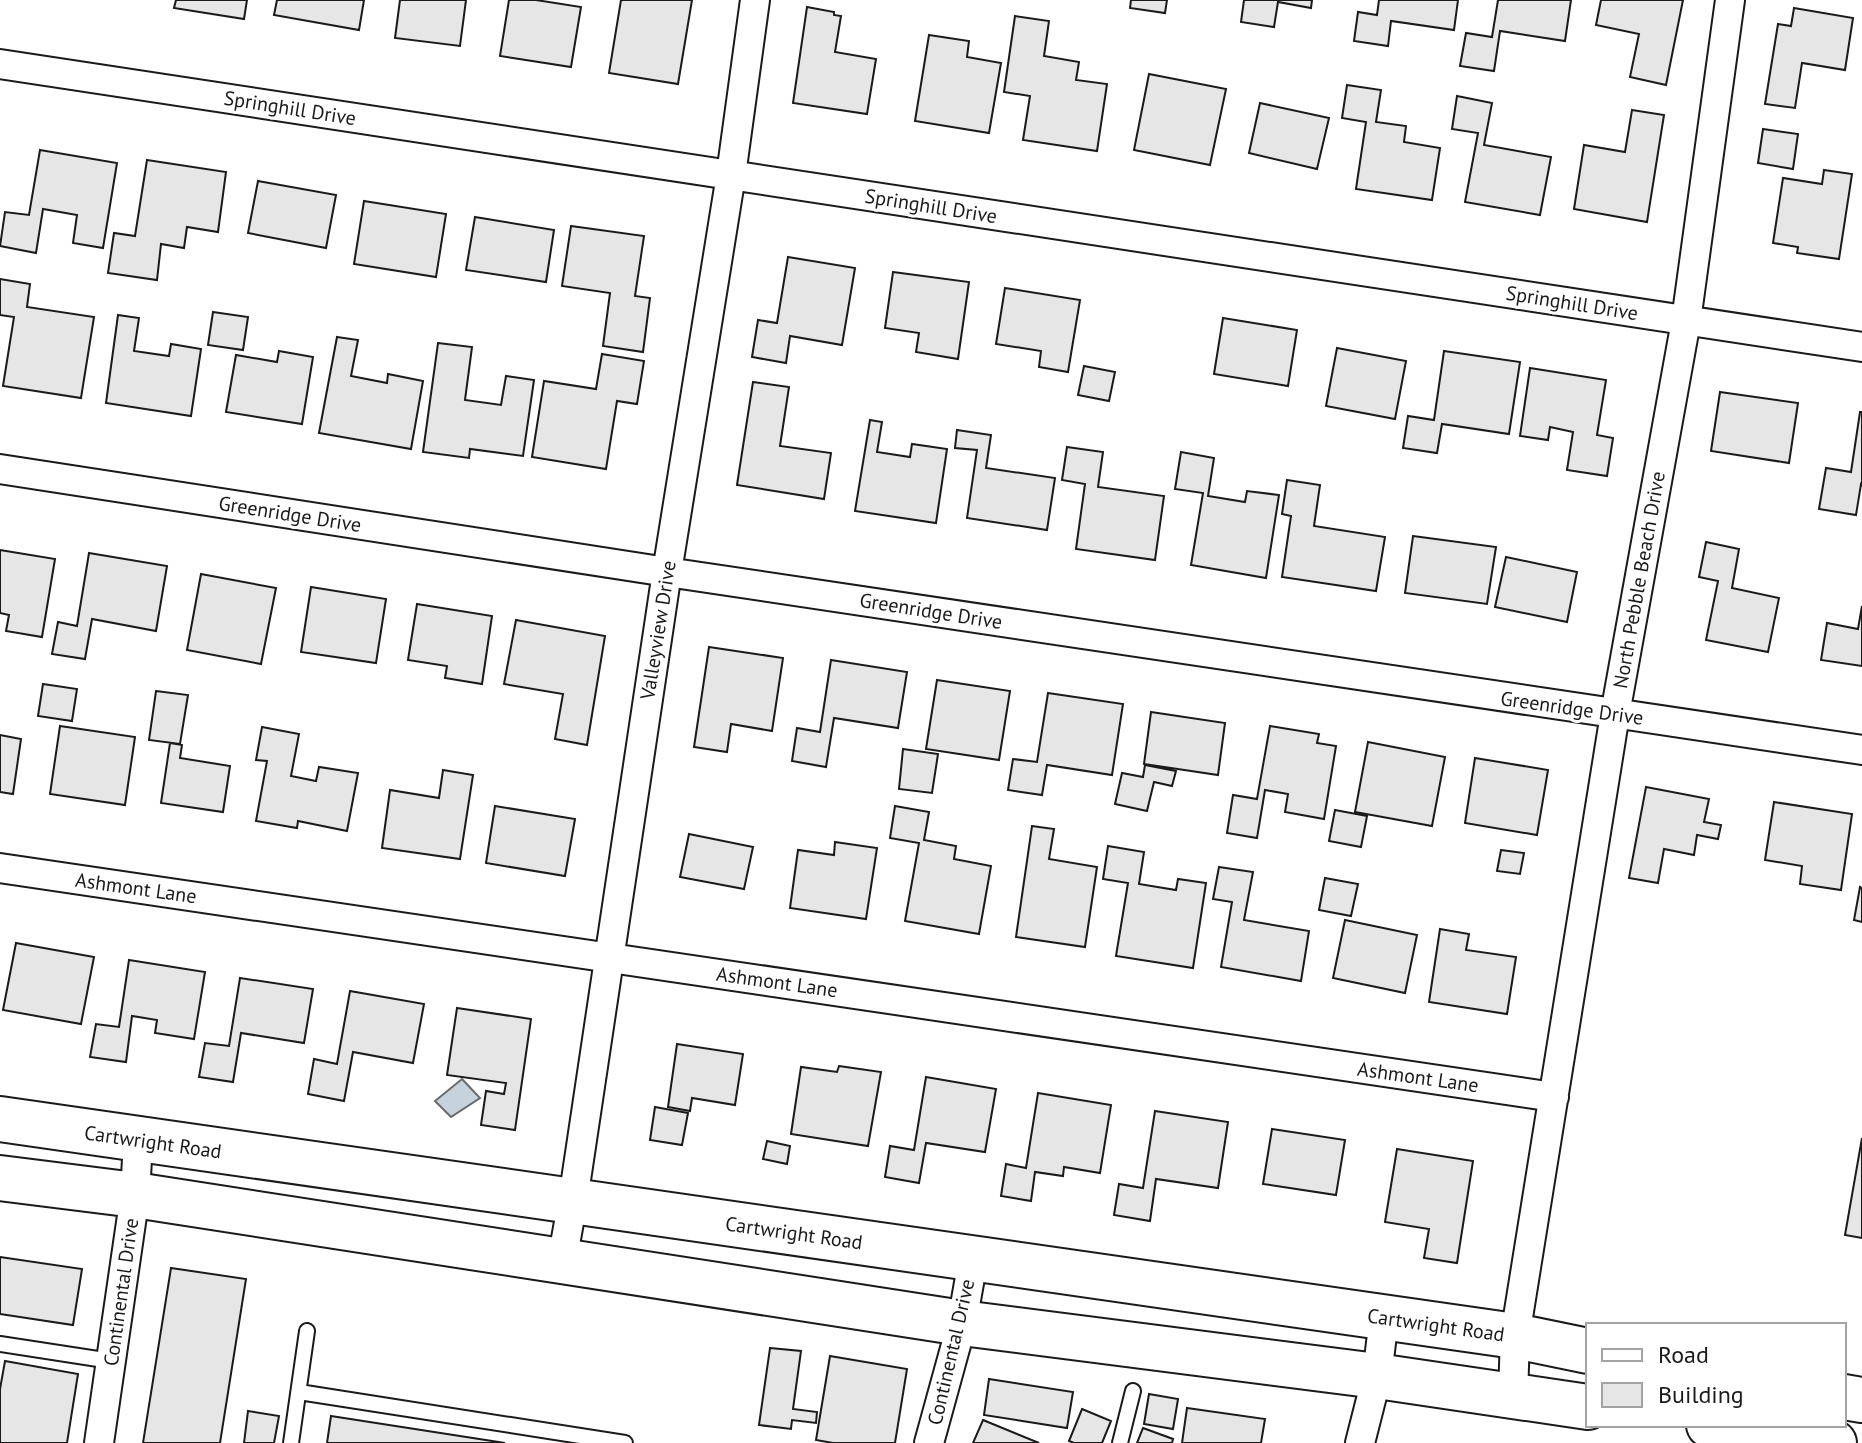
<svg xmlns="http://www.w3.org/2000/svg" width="1862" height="1443" viewBox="0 0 1862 1443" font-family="'PT Sans',sans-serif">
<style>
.water{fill:#c6d2dc;stroke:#6a6a6a;stroke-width:2}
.building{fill:#e6e6e6;stroke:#1a1a1a;stroke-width:2}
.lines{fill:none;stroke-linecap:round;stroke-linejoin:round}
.service-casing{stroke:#1a1a1a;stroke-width:18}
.minor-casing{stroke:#1a1a1a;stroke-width:32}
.primary-casing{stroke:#1a1a1a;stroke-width:48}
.service{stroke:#fff;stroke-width:14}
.minor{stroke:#fff;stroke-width:28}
.primary{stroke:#fff;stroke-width:44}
.labels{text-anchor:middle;stroke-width:6;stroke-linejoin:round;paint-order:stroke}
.street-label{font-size:20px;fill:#1a1a1a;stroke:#fff}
</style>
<rect width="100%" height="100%" fill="#fff"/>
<!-- water -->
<path class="water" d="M462,1079L480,1098L451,1117L435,1101Z"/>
<!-- building -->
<path class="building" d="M176,0H247L244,19L174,8Z
M277,0H364L359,30L274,15Z
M400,0H466L460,46L395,38Z
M509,0H536L581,7L571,67L500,56Z
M621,0H692L678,84L609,73Z
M1131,0H1167L1165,13L1130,8Z
M1244,0H1312L1311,8L1278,2L1274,27L1241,22Z
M1379,0H1458L1454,30L1391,21L1388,46L1354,41L1358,12L1377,15Z
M1498,0H1571L1565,41L1500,31L1494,71L1460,66L1466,33L1492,37Z
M1601,0H1683L1666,85L1630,77L1639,34L1596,25Z
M807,7L834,12V15L841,16L835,52L876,59L867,114L793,103Z
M1794,8L1853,18L1845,70L1802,63L1795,108L1765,104L1778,24L1791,26Z
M1015,16L1049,21L1044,56L1079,62L1076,80L1107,84L1097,151L1023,140L1030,96L1004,92Z
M929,35L969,41L967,57L1001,63L989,133L915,121Z
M1149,74L1226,89L1210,165L1134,150Z
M1347,85L1381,90L1376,122L1406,126L1404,142L1440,148L1432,200L1356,189L1366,122L1342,118Z
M1457,96L1492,103L1484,145L1551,157L1540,215L1465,202L1478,133L1452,129Z
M1260,103L1329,118L1317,169L1249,153Z
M1632,110L1664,115L1647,222L1574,209L1584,145L1625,152Z
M1763,129L1798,134L1793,169L1758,163Z
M40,150L117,163L103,248L73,243L77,215L43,209L36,253L0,246L5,212L29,215Z
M147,160L226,172L218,232L187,227L184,248L161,244L157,280L108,273L114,233L135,236Z
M1824,170L1852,174L1839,259L1797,253L1798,247L1773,243L1783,178L1822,184Z
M258,181L336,195L326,248L248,233Z
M364,201L446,214L436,277L354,264Z
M475,217L554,230L546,282L466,270Z
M571,226L644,236L635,296L650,298L643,352L603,346L610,293L562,286Z
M788,257L855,268L842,345L790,336L786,363L752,357L758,320L777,323Z
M893,272L969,282L958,359L916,352L919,333L885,328Z
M0,279L30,284L27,307L94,317L81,398L3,386L14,317L0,315Z
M1005,288L1080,300L1068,372L1039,367L1041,351L996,344Z
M213,312L248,317L243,350L208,345Z
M118,315L139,318L134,351L169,356L171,344L201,349L191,416L106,403Z
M1223,318L1297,330L1288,386L1214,374Z
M337,337L358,340L351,376L387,383L388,374L423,381L411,449L319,433Z
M438,343L472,347L465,400L501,405L506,376L534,380L523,456L470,449L469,458L423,452Z
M1337,348L1406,361L1395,419L1326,406Z
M279,351L313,357L302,424L226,412L236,355L277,362Z
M1444,351L1520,362L1509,434L1442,424L1437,453L1403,448L1408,416L1434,420Z
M602,354L644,361L637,404L617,401L606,469L532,457L544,381L596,389Z
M1084,366L1115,372L1109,401L1078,395Z
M1530,368L1606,380L1597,435L1613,438L1607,476L1567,470L1573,432L1550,427L1548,440L1520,436Z
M753,382L789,387L780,446L831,453L824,499L737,485Z
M1720,392L1798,403L1789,463L1711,451Z
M1860,412H1862V485L1861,484L1856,515L1819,509L1826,468L1851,472Z
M870,420L882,422L877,452L910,457L912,444L947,449L936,523L855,511Z
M957,430L991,435L986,468L1055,478L1047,530L967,518L977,450L955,448Z
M1067,447L1103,452L1098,487L1164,496L1155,560L1076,549L1085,484L1062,480Z
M1181,452L1214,458L1208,496L1245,502L1247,491L1279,495L1266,578L1191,565L1203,493L1175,489Z
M1287,480L1320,485L1314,526L1385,537L1376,591L1282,577L1291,516L1282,514Z
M1413,536L1496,547L1487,604L1405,593Z
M1706,542L1739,549L1732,588L1779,598L1768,652L1706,640L1718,581L1699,577Z
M0,550L55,559L42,637L6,631L9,615L0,613Z
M89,553L167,566L156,631L92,619L85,659L52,654L58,622L77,626Z
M1506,557L1577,572L1567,622L1495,607Z
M201,574L276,588L261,664L187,650Z
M311,587L386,599L376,663L301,652Z
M417,604L492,616L482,684L445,678L447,666L408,660Z
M1862,606V666L1821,660L1827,623L1858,629Z
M516,620L605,636L587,745L555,739L563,694L504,684Z
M709,647L783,658L772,731L731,724L727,752L694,747Z
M831,660L907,672L898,728L834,718L826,767L792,761L797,728L820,732Z
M937,680L1010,691L999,760L926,749Z
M43,684L77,689L72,721L38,716Z
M156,691L188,695L180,744L149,740Z
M1048,693L1123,704L1112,775L1047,765L1042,795L1008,790L1013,759L1037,762Z
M1151,712L1225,723L1218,775L1144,764Z
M60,726L135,737L125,805L50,794Z
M1270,726L1319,734L1317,743L1336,746L1324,819L1285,812L1288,794L1265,790L1257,838L1227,833L1233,795L1257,799Z
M262,727L299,734L291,776L316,781L319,767L358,773L347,831L298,821L297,828L256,821L267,761L256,760Z
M0,735L21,739L13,794L0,792Z
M1368,742L1445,757L1432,826L1355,812Z
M170,743L182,745L180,758L230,766L223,812L161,803Z
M903,749L938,754L932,793L899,789Z
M1475,758L1548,770L1537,835L1465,823Z
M1145,765L1176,771L1172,786L1154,782L1147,811L1115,804L1122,773L1143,777Z
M443,770L473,775L460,859L382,848L390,790L439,798Z
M1646,787L1709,799L1704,822L1721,825L1718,839L1697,835L1694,855L1664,849L1658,883L1629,878Z
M1774,802L1852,814L1841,890L1800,884L1802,866L1765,860Z
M495,806L575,819L565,876L486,863Z
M895,806L929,812L924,840L956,846L954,859L991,866L979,934L905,921L919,843L890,838Z
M1335,810L1367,816L1361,847L1329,841Z
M1032,826L1054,829L1049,859L1097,867L1085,947L1016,937Z
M689,834L753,847L744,889L680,877Z
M835,842L877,848L866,919L790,908L798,850L834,855Z
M1108,846L1144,852L1139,884L1176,890L1178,879L1206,883L1193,968L1116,956L1128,883L1103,879Z
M1501,850L1524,853L1520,874L1497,871Z
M1219,867L1253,872L1244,920L1309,931L1301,981L1221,967L1232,902L1213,899Z
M1325,878L1358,884L1351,916L1319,910Z
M1860,887L1862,888V922L1854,920Z
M1345,920L1417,935L1405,993L1333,978Z
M1440,929L1469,934L1466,950L1516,957L1507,1014L1429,1002Z
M16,943L94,957L81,1024L3,1010Z
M129,960L205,972L194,1039L155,1033L157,1020L132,1016L126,1062L90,1057L96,1024L119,1027Z
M240,978L313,989L304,1043L241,1033L233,1082L199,1077L205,1043L229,1046Z
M350,991L424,1004L413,1063L353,1052L344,1101L308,1094L314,1059L337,1064Z
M457,1008L531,1019L515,1130L481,1125L486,1091L504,1094L506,1083L447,1075Z
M677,1044L743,1054L735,1105L692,1098L690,1111L668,1107Z
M839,1066L881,1072L868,1146L791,1134L801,1067L837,1072Z
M926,1077L996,1089L985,1152L926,1143L919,1183L885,1177L890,1146L914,1150Z
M1038,1093L1111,1105L1100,1173L1064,1167L1063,1176L1035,1172L1031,1201L1001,1196L1006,1164L1026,1168Z
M655,1107L688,1113L682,1145L650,1140Z
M1155,1111L1228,1122L1218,1188L1156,1179L1150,1221L1114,1215L1119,1184L1143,1188Z
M1272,1129L1345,1140L1336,1195L1263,1184Z
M1862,1138V1238L1845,1235Z
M767,1141L790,1146L787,1164L763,1159Z
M1397,1149L1473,1161L1457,1263L1424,1258L1429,1229L1385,1222Z
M0,1257L82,1269L73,1325L0,1314Z
M171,1268L246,1279L220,1443H143Z
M770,1348L801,1351L793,1409L817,1412L816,1423L792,1420L791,1429L759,1425Z
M830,1356L907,1369L895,1443H833L816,1440Z
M5,1361L78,1374L67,1443H0V1389Z
M989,1379L1073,1392L1067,1428L984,1415Z
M1149,1394L1178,1399L1173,1429L1144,1424Z
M1187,1408L1265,1419L1261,1443H1182Z
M1082,1409L1111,1421L1102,1443H1074L1069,1441Z
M248,1411L279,1416L274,1443H244Z
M331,1416L505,1443H327Z
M983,1420L1039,1443H973Z
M1143,1428L1173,1439L1172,1443H1137Z"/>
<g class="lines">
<!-- service casing -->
<g class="service-casing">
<path id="service" d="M0,1344L111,1361
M299,1392L625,1443
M291,1443L307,1331
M1120,1443L1133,1391"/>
</g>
<!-- minor casing -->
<g class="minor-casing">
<path id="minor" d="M0,64L1862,347
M0,469L667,572L1862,750
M0,868L1554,1097
M562,1261L573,1200L667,572L731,175L755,0
M1513,1396L1515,1336L1615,714L1686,321L1730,0
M99,1443L135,1195L138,1141
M929,1443L962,1323L973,1260
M1360,1443L1377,1376L1384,1318"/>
</g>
<!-- primary casing -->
<g class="primary-casing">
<path id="primary" d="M0,1119L1515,1336L1588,1351
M0,1178L135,1195L962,1323L1377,1376L1588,1407
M1844,1397L1862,1400
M1709,1425L1834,1443"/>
</g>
<!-- service -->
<use href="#service" class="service"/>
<!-- minor -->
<use href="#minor" class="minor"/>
<!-- primary -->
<use href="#primary" class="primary"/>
</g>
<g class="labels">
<!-- street labels -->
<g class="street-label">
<text transform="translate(290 108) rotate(9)" y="7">Springhill Drive</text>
<text transform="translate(931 206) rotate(9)" y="7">Springhill Drive</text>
<text transform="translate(1572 303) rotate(9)" y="7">Springhill Drive</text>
<text transform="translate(290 514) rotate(9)" y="7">Greenridge Drive</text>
<text transform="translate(1639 580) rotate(-80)" y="7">North Pebble Beach Drive</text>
<text transform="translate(931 611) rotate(9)" y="7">Greenridge Drive</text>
<text transform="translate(658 630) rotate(-81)" y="7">Valleyview Drive</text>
<text transform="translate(1572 708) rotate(8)" y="7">Greenridge Drive</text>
<text transform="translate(136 888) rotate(8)" y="7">Ashmont Lane</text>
<text transform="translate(777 982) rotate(8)" y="7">Ashmont Lane</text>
<text transform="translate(1418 1077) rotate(8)" y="7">Ashmont Lane</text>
<text transform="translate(153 1142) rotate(8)" y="7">Cartwright Road</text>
<text transform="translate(794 1233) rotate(8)" y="7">Cartwright Road</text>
<text transform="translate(121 1292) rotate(-82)" y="7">Continental Drive</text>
<text transform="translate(1436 1325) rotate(8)" y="7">Cartwright Road</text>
<text transform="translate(951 1352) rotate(-77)" y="7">Continental Drive</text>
</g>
</g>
<!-- legend -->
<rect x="1586" y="1323" width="260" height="104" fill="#ffffff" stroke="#a3a3a3" stroke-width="2"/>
<rect x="1602" y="1349" width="40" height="12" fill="#ffffff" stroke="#a3a3a3" stroke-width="2"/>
<text x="1658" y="1363" font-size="24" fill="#1a1a1a">Road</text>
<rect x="1602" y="1383" width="40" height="24" fill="#e6e6e6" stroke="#a3a3a3" stroke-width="2"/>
<text x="1658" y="1403" font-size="24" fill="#1a1a1a">Building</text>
</svg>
